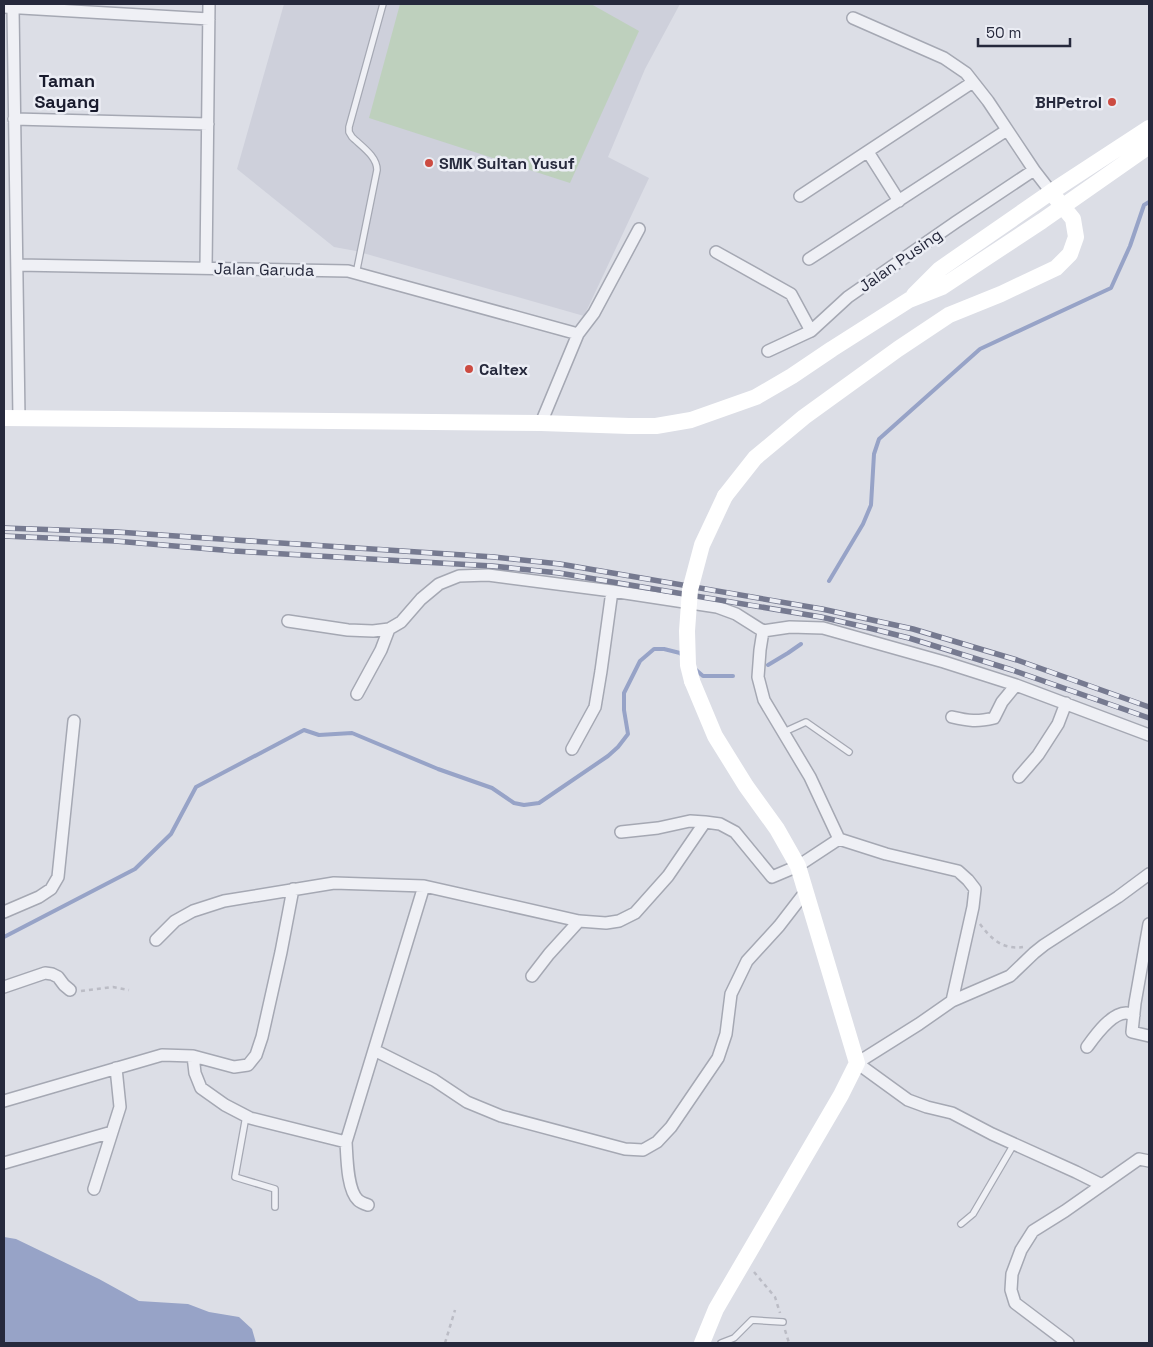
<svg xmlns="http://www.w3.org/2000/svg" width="1153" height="1347" viewBox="0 0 1153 1347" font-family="'Space Grotesk',sans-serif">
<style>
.built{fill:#ced0db}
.green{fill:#bed0bd}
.water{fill:#97a3c7}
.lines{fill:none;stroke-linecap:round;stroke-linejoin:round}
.stream{stroke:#97a3c7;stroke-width:4}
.lane-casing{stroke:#a5a8b3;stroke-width:8}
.street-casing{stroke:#a5a8b3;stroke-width:14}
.path{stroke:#bbbcc5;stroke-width:2.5;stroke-dasharray:4 4;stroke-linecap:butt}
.lane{stroke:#eff0f5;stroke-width:5.5}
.street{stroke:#eff0f5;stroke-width:11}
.secondary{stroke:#fff;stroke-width:16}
.rail-casing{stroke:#767a90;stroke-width:5.5}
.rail{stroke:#ebedf4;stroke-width:4;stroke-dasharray:11;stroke-linecap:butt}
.secondary-bridge{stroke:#fff;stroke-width:16}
.poi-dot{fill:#cc4b41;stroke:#ebedf4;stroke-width:2}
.labels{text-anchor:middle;stroke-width:5;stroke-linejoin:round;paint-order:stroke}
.poi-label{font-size:16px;font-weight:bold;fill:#26293c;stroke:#ebedf4;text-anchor:start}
.street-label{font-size:16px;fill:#26293c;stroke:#ebedf4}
.neighbourhood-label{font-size:18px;font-weight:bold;fill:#191b2d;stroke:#ebedf4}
</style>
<rect width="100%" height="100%" fill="#dcdee6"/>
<!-- built -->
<path class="built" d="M284,4H680L645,69L608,157L649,178L584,316L356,251L334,247L237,169Z"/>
<!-- green -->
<path class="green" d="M400,4H591L639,31L570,183L369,118Z"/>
<!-- water -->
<path class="water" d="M4,1237L16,1239L99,1279L139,1301L188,1304L209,1312L239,1317L252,1329L256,1343H4Z"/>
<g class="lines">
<!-- stream -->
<path class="stream" d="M829,581L863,524L871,505L874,454L879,439L980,349L1111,288L1130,246L1144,205L1149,202
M768,665L788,653L801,644
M695,669L703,676H733
M4,937L135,869L171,834L196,787L304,730L319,735L352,733L438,769L492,788L514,803L524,805L539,803L608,756L618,747L628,734L624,710V693L640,661L654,649H664L680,653L682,655"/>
<!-- lane casing -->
<g class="lane-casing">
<path id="lane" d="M356,274L377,170C377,156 361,146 352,137L349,132V127L383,4
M784,732L806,722L849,752
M246,1116L235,1177L275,1189V1207
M961,1224L973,1214L1014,1144
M721,1343L734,1338L752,1320L783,1322"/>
</g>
<!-- street casing -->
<g class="street-casing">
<path id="street" d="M4,7L209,19
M13,8L19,418
M853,18L944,58L966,73L988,101L1034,170L1051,192
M14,119L208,124
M868,152L899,201
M800,196L973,82
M716,252L791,294L811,331
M809,259L1007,130
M17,265L348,271L578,334
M206,268L209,4
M768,351L811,331L848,297L956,222L1034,170
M541,423L578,334L594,313L639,229
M288,621L348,630L373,631L389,629L401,622L421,599L439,584L459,576L488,575L612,591L717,607L736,614L763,631
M357,694L381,650L389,629
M952,717C969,721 977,722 994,718L1002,702L1016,685
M572,749L595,707L601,671L612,591
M1019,777L1038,755L1058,724L1066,703
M621,832L658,828L690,821L705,822
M839,839L886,854L958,871L968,880L975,889L973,907L952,1001
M4,912L39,897L51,889L58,877L74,721
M1149,924L1135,1003L1132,1032L1149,1036
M156,940L175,921L193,911L224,901L334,883L424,886L579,921L606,923L619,921L635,913L668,876L705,822L720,824L735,832L772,877L798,866L839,839L810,777L764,700L758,677L760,650L763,631L790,627L823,628L944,662L1016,685L1149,735
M532,976L549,954L579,921
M4,987L45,973L52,974L58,977L64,985L70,990
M1087,1047C1095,1036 1111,1013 1126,1013C1129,1013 1131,1015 1134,1015
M374,1050L434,1080L467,1102L501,1116L625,1149L643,1150L657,1142L671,1127L718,1058L726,1034L731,994L747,961L779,926L806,891
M193,1056L195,1073L201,1088L225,1105L250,1118L346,1142
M4,1101L162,1055L193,1056L234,1067L248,1065L256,1055L262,1037L281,952L293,889
M4,1163L112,1132
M1102,1185L1076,1172L992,1134L952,1113L927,1107L908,1100L857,1063L919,1024L952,1001L1010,976L1034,953L1044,945L1118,897L1149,874
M94,1189L120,1107L116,1068
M368,1205C365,1204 360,1202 358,1200C347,1190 347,1157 346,1142L424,886
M1068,1343L1015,1303L1011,1290L1012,1274L1021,1250L1033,1231L1065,1211L1139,1159L1149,1161"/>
</g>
<!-- path -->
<path class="path" d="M980,924C991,939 1003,950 1023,947
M81,991L113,987L129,990
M754,1272L775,1297L780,1313
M785,1330L789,1343
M445,1343L455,1310"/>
<!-- lane -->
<use href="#lane" class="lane"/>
<!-- street -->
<use href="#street" class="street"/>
<!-- secondary -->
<path class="secondary" d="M914,295L940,269L1051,192L1149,128
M4,418L541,423L629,426H656L691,420L756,397L792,376L832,349L909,300L942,287L1042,221L1149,146
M725,496L755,458L804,417L898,349L949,315L1001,294L1056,268L1070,254L1076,237L1073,219L1051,192
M692,681L715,736L746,786L777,829L798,866L857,1063L841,1095L716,1309L702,1343"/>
<!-- rail casing -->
<g class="rail-casing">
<path id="rail" d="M4,528L117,532L235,540L494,557L560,564L822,609L913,629L1017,660L1149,707
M4,536L115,541L234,551L492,566L559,573L821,617L869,628L909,638L1012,670L1149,718"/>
</g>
<!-- rail -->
<use href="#rail" class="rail"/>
<!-- secondary-bridge -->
<path class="secondary-bridge" d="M692,681L688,665L687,631L690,590L702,545L725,496"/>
</g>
<!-- markers -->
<g class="poi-dot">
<circle cx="1112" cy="102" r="5"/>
<circle cx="429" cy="163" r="5"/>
<circle cx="469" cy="369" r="5"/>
</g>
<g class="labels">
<!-- poi labels -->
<g class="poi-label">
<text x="1102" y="108" text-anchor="end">BHPetrol</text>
<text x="439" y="169">SMK Sultan Yusuf</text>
<text x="479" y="375">Caltex</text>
</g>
<!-- street labels -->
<g class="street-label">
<text transform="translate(900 260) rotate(-35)" y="6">Jalan Pusing</text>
<text transform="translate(264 269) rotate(1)" y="6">Jalan Garuda</text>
</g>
<!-- neighbourhood labels -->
<g class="neighbourhood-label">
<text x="67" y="87">Taman<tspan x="67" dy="21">Sayang</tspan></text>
</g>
</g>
<!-- border -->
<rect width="1153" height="1347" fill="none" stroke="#26293c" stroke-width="10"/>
<!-- scale -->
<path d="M978 38v8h92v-8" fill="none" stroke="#26293c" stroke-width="2.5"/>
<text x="986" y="38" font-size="15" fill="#26293c" stroke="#ebedf4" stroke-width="4" paint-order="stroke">50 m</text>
</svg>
